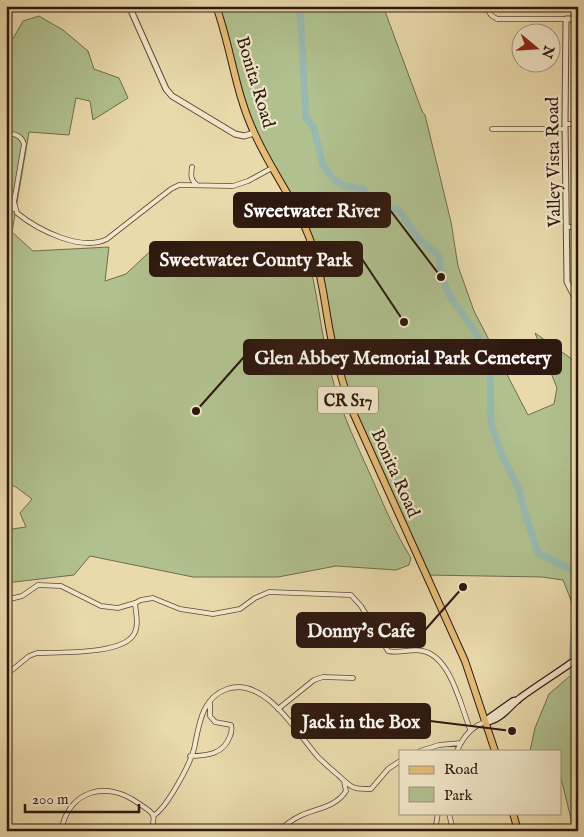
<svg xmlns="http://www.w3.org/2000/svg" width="584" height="837" viewBox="0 0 584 837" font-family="'IM FELL English',serif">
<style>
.green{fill:#b0c08e;stroke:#6f6c4e}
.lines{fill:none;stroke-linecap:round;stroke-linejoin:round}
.river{stroke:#98b9ae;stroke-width:7}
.minor-casing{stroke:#5d4836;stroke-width:5.5}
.tertiary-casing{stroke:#5d4836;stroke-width:7}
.secondary-casing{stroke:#2e180f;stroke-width:8}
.primary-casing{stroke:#2e180f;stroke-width:8}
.minor{stroke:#f1e6c8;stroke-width:4}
.tertiary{stroke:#f1e6c8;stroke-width:5}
.secondary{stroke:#f1e6c8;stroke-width:5.5}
.primary{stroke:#e4bc76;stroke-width:6}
.labels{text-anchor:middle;stroke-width:4.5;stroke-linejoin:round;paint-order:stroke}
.shield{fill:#f1e6c8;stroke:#685646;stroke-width:1}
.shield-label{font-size:16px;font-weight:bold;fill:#2e180f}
.street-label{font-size:18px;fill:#2e180f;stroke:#f1e6c8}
.leader{fill:none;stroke:#2e180f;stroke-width:2}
.callout-dot{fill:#2e180f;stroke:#f1e6c8;stroke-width:2}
.callout{fill:#2e180f;stroke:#2e180f;stroke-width:2}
.callout-label{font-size:19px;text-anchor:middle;font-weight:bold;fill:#fff}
</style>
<rect width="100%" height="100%" fill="#e9d9ab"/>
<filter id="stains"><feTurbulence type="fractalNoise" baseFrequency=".004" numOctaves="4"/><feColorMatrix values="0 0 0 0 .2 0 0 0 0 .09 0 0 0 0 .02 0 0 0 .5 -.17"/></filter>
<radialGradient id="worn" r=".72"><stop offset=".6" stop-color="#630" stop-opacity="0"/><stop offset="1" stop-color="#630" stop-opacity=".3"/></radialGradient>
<!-- green -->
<path class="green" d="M216,6H383L422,111L425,115L451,222L458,266L474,311L528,415L554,404L557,388L535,333L569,357L578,366V618L563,580L542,577L426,575L348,400L314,250L254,133Z
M39,16L63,30L88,51L94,69L119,78L128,98L93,120L90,101L76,98L69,135L29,132L12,232L33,251L109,247L105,281L126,274L159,243L181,246L298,249L305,247C318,289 320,332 331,373C340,411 358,447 374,483C385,508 396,534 411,558L409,565L396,570L336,566L278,577H193L90,556L74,575L6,583V530L26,527L20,513L32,499L16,487L6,483V445L10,436L6,430V51L23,21Z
M578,669V831H574L560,774V751H530L535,728L549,694Z"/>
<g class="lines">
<!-- river -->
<path class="river" d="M300,6L306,118L314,128L323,165L333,179L345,186L363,189L376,212L398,209L418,238L439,256L441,277L451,298L476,333L482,347L490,373L491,423L501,453L518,487L527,520L538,553L572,570L578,583
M578,616C572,641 569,670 578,694"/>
<!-- minor casing -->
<g class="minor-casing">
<path id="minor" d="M485,6L491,15L497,19H566
M565,124H578
M492,129H565
M6,133C15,134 21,135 24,144L14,202L17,213C38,230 81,252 107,239L171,189L179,185L233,186L248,181L272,168
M192,167C191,174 190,180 197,185
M6,203L14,209
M567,227H578
M6,600L22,596L38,585L61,586L101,606L118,608L135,603L141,600L153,598L180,609L213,614L240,609L255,598L269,592L351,595L361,606L388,651C399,654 411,648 423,651C451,657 461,707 470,729
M6,675L29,656L37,653C59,652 123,655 134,634C139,626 136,613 135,603
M278,709L314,680L323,677L353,678
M420,751L439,745L461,743
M457,751C463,737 471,726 486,722
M190,756C207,756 224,754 230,736C232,732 232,729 231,725L215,722L210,716V701
M449,813L453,831
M153,816C167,808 190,764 194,749C199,726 201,698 227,689C265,676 297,733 318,757C324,763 331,769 338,775C343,779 349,787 356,788C360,789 366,789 371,789L388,769L400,761
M61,831C69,790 106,780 138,803C142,806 150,810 153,815C155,820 152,826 151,831
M279,831C286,824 293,819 302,815C318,808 336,807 346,791L344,781
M435,831L438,813"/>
</g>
<!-- tertiary casing -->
<g class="tertiary-casing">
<path id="tertiary" d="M129,6L166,89L172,96L235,134L244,136L254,133
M578,19H566L565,124L567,282L578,303"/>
</g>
<!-- secondary casing -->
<g class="secondary-casing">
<path id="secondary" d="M486,722C501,720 510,706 520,698C539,684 559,672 578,658
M486,722L489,718L513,701L518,700"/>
</g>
<!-- primary casing -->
<g class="primary-casing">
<path id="primary" d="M216,6C231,47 235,91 253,130C270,170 298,204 312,245C323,277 325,310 332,342C337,365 344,386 351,408L465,661L495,751
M513,813L518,831"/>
</g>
<!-- minor -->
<use href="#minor" class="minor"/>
<!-- tertiary -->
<use href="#tertiary" class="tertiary"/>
<!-- secondary -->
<use href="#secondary" class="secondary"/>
<!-- primary -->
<use href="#primary" class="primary"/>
</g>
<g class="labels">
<!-- shield labels -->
<rect class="shield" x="318" y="386.5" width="60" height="27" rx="4"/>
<g class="shield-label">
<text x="348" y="406">CR S17</text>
</g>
<!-- street labels -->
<g class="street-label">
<text transform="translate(256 82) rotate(73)" y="6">Bonita Road</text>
<text transform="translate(553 162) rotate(-91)" y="6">Valley Vista Road</text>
<text transform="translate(396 473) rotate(66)" y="6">Bonita Road</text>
</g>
</g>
<!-- callouts -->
<path class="leader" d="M441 277L390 210M404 322L362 259M196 411L244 357M463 587L425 630M512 731L430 721"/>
<g class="callout-dot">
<circle cx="441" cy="277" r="5"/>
<circle cx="404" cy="322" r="5"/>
<circle cx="196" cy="411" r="5"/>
<circle cx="463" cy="587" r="5"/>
<circle cx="512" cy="731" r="5"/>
</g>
<g class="callout">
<rect x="234" y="193" width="156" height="34" rx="5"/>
<rect x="150" y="242" width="212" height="34" rx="5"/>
<rect x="244" y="340" width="317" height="34" rx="5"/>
<rect x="297" y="613" width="128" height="34" rx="5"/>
<rect x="292" y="704" width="138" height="34" rx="5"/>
</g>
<g class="callout-label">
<text x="312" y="217">Sweetwater River</text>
<text x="256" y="266">Sweetwater County Park</text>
<text x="403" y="364">Glen Abbey Memorial Park Cemetery</text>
<text x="361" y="637">Donny's Cafe</text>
<text x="361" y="728">Jack in the Box</text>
</g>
<!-- margin -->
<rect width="584" height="837" fill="none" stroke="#e9d9ab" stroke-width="25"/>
<rect x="8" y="8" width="569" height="822" fill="none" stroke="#2e180f" stroke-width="2.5"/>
<rect x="12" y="12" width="559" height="812" fill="none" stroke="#2e180f"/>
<!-- legend -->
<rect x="399" y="750" width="162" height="65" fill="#f1e6c8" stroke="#a3947e"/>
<rect x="409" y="766" width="25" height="8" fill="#e4bc76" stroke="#a3947e"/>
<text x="444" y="774" font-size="15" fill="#2e180f">Road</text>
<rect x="409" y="787" width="25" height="15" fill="#b0c08e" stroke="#a3947e"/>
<text x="444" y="800" font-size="15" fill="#2e180f">Park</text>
<!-- north arrow -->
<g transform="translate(536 48) rotate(108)"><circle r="24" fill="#f1e6c8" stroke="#a3947e"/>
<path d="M0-4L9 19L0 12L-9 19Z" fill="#8f2418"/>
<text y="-8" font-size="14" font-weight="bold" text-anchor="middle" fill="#2e180f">N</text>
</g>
<!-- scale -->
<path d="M25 804v8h114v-8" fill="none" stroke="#2e180f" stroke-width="2.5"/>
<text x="32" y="804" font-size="15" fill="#2e180f" stroke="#f1e6c8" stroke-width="4" paint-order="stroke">200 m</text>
<rect width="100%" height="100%" filter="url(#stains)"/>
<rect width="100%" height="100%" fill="url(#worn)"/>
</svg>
